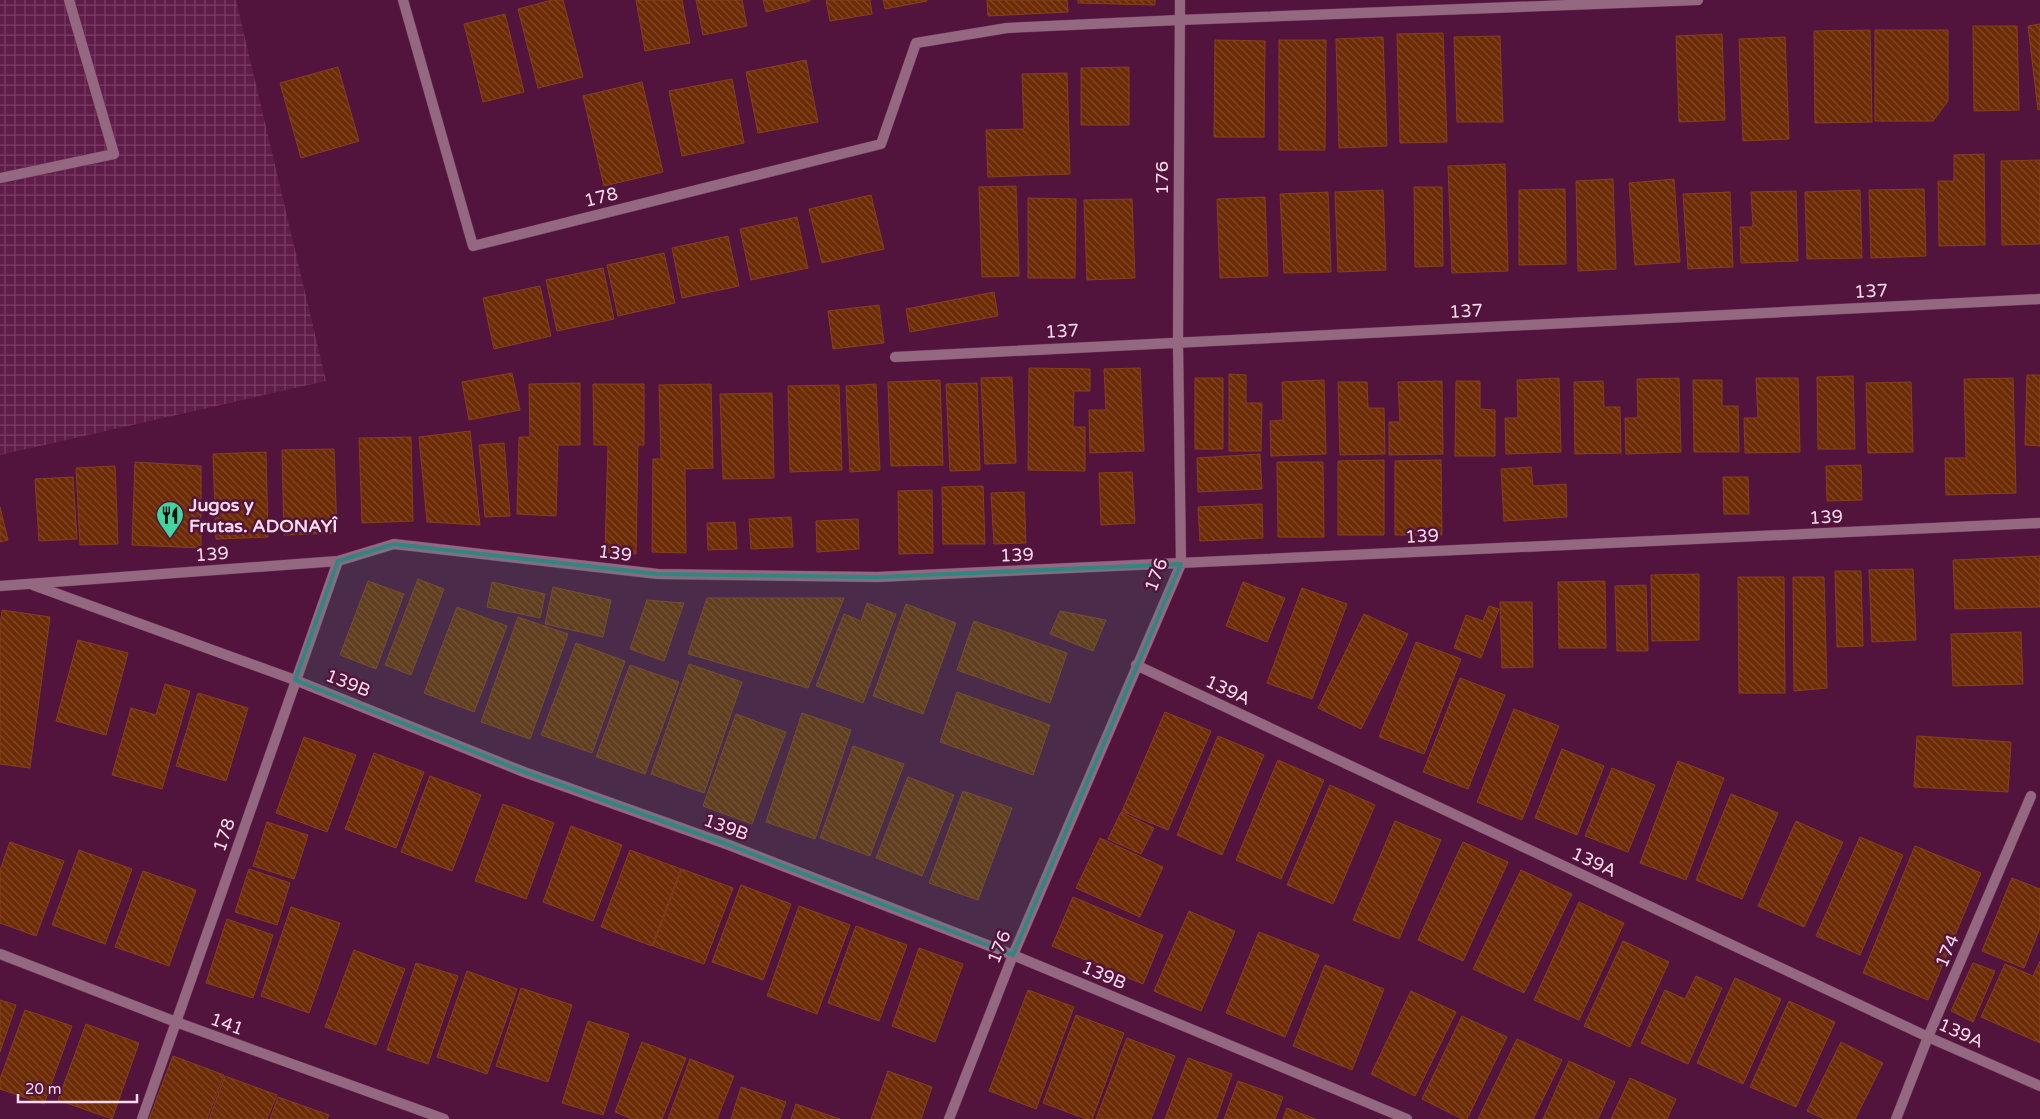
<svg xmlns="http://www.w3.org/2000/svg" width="2040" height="1119" viewBox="0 0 2040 1119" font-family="'Varela Round',sans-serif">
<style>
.industrial{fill:url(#industrial-grid)}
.building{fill:url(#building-back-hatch);stroke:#83401e}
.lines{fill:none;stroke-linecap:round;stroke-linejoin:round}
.service-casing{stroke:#6d3458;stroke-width:11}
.minor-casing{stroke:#6d3458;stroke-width:11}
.service{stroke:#956881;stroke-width:10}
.minor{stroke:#956881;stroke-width:10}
.marked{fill:#328581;fill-opacity:0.2;stroke:#328581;stroke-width:4;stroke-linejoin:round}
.labels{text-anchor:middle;stroke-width:5;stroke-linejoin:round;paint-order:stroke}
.street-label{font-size:18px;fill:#fbdbeb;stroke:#52143c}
.poi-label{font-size:18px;font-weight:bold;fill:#fbdbeb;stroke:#52143c;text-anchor:start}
</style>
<defs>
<pattern id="industrial-grid" width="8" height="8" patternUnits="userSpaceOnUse" patternTransform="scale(1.25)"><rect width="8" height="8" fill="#601c48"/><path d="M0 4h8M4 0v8" fill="none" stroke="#783c63"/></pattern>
<pattern id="building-back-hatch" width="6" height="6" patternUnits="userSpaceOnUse" patternTransform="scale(1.25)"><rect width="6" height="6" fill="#6c2b05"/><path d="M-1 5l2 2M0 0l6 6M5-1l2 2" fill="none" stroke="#82492a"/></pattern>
</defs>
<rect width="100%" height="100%" fill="#52143c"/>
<!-- industrial -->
<path class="industrial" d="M0,0H236L326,381L0,455Z"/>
<!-- building -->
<path class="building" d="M552,0H563L583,77L538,88L518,9Z
M636,0H682L690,43L645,51Z
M696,0H742L747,26L703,35Z
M763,0H810V1L766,12Z
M826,0H870L872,14L830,21Z
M883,0H927V1L885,9Z
M987,0H1067L1068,12L988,16Z
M1078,0H1155V5L1078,3Z
M505,14L524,92L483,102L464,24Z
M2040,24V109L2038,110L2028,26Z
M1973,26H2017L2019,110L1974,111Z
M1870,30L1872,122L1815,123L1814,31Z
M1875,30H1948V101L1933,121H1875Z
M1443,33L1447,142L1400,143L1397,34Z
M1722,34L1725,120L1679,122L1676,36Z
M1500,36L1503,122H1457L1454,37Z
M1383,37L1387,146L1339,148L1336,39Z
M1785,37L1789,139L1743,141L1739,39Z
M1215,40L1265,41L1264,137H1214Z
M1279,40H1326L1325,150H1279Z
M806,60L818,122L758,133L746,72Z
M338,67L359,141L301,158L280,83Z
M1129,67V125H1081V68Z
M1067,73L1070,174L988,177L986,130L1024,129L1022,74Z
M732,79L744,143L682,156L669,91Z
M642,82L663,172L604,186L583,96Z
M1984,154L1985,245L1939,246L1938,181H1954V155Z
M2040,160V244L2002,245L2001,161Z
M1505,164L1508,271L1452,273L1448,166Z
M1613,179L1616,269L1578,271L1576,181Z
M1674,179L1680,262L1635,265L1629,183Z
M1016,186L1019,276L982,277L979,187Z
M1414,187H1442L1443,266L1415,267Z
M1565,189L1566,264L1519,265V190Z
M1924,189L1926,256L1871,258L1869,190Z
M1383,190L1386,270L1338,272L1335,192Z
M1860,190L1862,258L1807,259L1805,192Z
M1796,191L1798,261L1741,263L1740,227H1753L1751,192Z
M1328,192L1331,272L1284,273L1280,194Z
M1730,192L1733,267L1688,269L1683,194Z
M871,195L884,249L822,263L809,209Z
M1265,197L1268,276L1220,278L1217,199Z
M1028,198L1076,199L1075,278H1028Z
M1132,199L1135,278L1087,280L1084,200Z
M797,217L808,268L751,280L740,229Z
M728,236L739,286L682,298L672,248Z
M664,253L675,303L618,316L607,265Z
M603,268L614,319L557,331L546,280Z
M540,286L551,336L494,349L483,298Z
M994,292L998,316L910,332L906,309Z
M879,305L884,343L833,349L828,311Z
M1029,368L1090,369V391H1074L1073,427H1085V471L1028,470Z
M1140,368L1144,451L1090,453L1089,410H1106L1104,369Z
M512,373L520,410L469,420L462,382Z
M1229,374L1246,375V403H1262L1261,451H1229Z
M2027,375H2040V446L2025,445Z
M1853,376L1855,449H1818L1817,377Z
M1012,377L1016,463L985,464L981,378Z
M1195,378H1223V449H1195Z
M1559,378L1561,452L1506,454L1505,418H1518L1517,380Z
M1679,378L1681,452L1626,454L1625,418H1638L1637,379Z
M1756,378H1798L1800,452L1745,453L1744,418H1758Z
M2013,378L2016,493L1946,495L1945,458H1966L1964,379Z
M940,380L943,465L891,466L888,382Z
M1324,380L1326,454L1271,456L1270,421L1283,420L1282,382Z
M1693,380H1722V406H1738L1739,452H1694Z
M1442,381L1443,454L1389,455V422H1400L1398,382Z
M1456,381H1480V409L1495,410V456H1455Z
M1603,381L1604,407H1620L1621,453L1575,454L1574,382Z
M1338,382H1367L1368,408H1384L1385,454L1340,455Z
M1911,382L1913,452L1868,453L1866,383Z
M580,383V445H558L556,516L517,514L519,437H530L529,384Z
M977,383L980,470L950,471L946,384Z
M593,384H644V445H638L636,554L605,552L608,445H594Z
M711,384L713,468L685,469L686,553L652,552L653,459H661L659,385Z
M876,384L880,470L850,472L846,386Z
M839,385L842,470L790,472L788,386Z
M772,393L774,478L723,479L720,394Z
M470,431L480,525L427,522L419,437Z
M411,437L413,521L362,523L359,438Z
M504,443L510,516L485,517L479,445Z
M334,449L337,533L284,535L282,450Z
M266,452L268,537L216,539L213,454Z
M1260,454L1262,489L1198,492L1197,458Z
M1384,460V535H1338V461Z
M1441,460L1442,535H1395V461Z
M135,462L201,466V548L132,545Z
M1277,462H1323L1324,537H1278Z
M1861,465L1862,500L1827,501L1826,466Z
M115,466L118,544L80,545L76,468Z
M1531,467L1533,486L1566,484L1567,517L1504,521L1501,469Z
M1132,472L1135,523L1101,525L1099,473Z
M73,477L77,539L39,541L35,479Z
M1723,477H1748L1749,514H1724Z
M983,486L985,544H943L942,487Z
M932,490L933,553L899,554L898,491Z
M1024,492L1026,543L994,544L991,493Z
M1262,504L1263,538L1200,541L1198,507Z
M0,507L8,540L0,542Z
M791,517L793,547L751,549L749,519Z
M858,519L859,549L817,552L816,521Z
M735,522L737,549L708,550L707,523Z
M2040,556V607L1955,609L1953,560Z
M1913,569L1916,640L1872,642L1869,570Z
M1835,571H1861L1863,646L1837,647Z
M1699,574V640L1652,641L1651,575Z
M1738,577H1784L1785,693H1739Z
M1793,577H1824L1827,688L1794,691Z
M418,579L444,589L411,675L385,665Z
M368,581L404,594L376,669L340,655Z
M1605,581L1606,648H1559L1558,582Z
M492,582L545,594L540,618L487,607Z
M1243,582L1285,598L1267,642L1226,626Z
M1646,585L1648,651H1617L1615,586Z
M553,587L611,600L603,637L545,624Z
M1302,588L1347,604L1312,699L1267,683Z
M707,598H844L808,688L688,654Z
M647,600L684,603L664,661L630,649Z
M1500,602H1532L1533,667L1502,668Z
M867,603L896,614L863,703L816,686L844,614L861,621Z
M906,604L956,623L923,714L873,696Z
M1489,606L1499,609L1481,658L1454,648L1466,615L1483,621Z
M457,607L507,626L474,712L424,693Z
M2,610L50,617L30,768L0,764V627Z
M1060,611L1106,620L1093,651L1050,634Z
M1364,614L1408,634L1361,729L1318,708Z
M518,617L568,634L530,739L481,722Z
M974,621L1067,653L1050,703L957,670Z
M2021,632L2023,684L1953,686L1951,634Z
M78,640L128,653L106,735L56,721Z
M1416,642L1461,659L1424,754L1379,737Z
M576,643L625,661L592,753L541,735Z
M689,664L742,682L704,793L651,774Z
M630,665L679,682L645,774L596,757Z
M1460,678L1505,695L1468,789L1423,772Z
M165,684L190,691L162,789L112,775L131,708L156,715Z
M957,692L1050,725L1033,775L940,742Z
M198,693L248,708L226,781L176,766Z
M1514,709L1559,726L1522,820L1477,802Z
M1165,712L1211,731L1168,830L1122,811Z
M802,713L851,730L815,839L766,822Z
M736,714L786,732L752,824L703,806Z
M1218,736L1264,755L1222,855L1177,835Z
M1917,736L2011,742L2008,792L1914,787Z
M304,737L356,755L327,832L276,813Z
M853,746L904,764L870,856L820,838Z
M1562,749L1604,766L1577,835L1535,818Z
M374,753L424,772L396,848L345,829Z
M1278,760L1324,780L1281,879L1236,860Z
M1678,761L1724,778L1686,880L1640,863Z
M1612,768L1655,785L1628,852L1585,836Z
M430,776L481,795L452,871L401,852Z
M908,777L954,795L922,876L876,858Z
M1330,785L1375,805L1333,904L1287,885Z
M963,791L1012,808L978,900L929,883Z
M1731,794L1778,813L1742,899L1696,880Z
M503,804L554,823L526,899L475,881Z
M1121,812L1154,828L1141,854L1108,839Z
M1395,821L1441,840L1399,939L1353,920Z
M1796,821L1843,842L1804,927L1758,906Z
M267,822L308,835L294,879L253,866Z
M571,826L622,845L593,921L543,902Z
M1860,837L1903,855L1860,955L1816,936Z
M1100,838L1163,867L1140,917L1076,888Z
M10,842L64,861L36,936L0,923V870Z
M1463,842L1508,862L1463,961L1418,940Z
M1915,846L1981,873L1928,1000L1863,973Z
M79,850L132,869L105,944L52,925Z
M630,850L681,869L652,946L601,927Z
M249,869L290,883L277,925L235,912Z
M682,869L733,888L704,964L653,946Z
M1521,870L1572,894L1524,993L1473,969Z
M143,871L196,890L169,966L115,947Z
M2012,878L2040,889V928L2024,968L1982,951Z
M741,885L791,904L763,980L712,962Z
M1073,897L1163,935L1143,984L1052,946Z
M1579,902L1624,923L1579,1020L1534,1000Z
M799,906L850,925L817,1014L767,996Z
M291,907L340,923L309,1013L261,996Z
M1189,911L1235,931L1201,1011L1154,991Z
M227,919L273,935L253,998L206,983Z
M856,926L907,945L879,1021L828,1003Z
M1259,932L1319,955L1285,1037L1226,1013Z
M1623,941L1669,962L1630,1047L1584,1026Z
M919,948L963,964L935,1042L892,1026Z
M354,950L405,969L376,1045L325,1027Z
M2040,961V1043L1981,1017L2005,964L2033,976Z
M416,963L458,976L428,1064L387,1050Z
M1973,963L1995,971L1973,1022L1951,1011Z
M1325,965L1384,989L1352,1070L1293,1046Z
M467,971L517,989L487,1074L437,1057Z
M1696,976L1722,988L1688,1064L1641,1043L1665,990L1685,999Z
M1735,978L1781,999L1743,1084L1697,1063Z
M521,988L572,1005L548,1082L496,1066Z
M1028,990L1074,1007L1036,1109L989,1091Z
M1411,991L1456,1012L1415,1096L1371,1074Z
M0,1000L16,1005L0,1052Z
M1789,1001L1835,1022L1796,1107L1750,1087Z
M25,1010L72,1026L44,1104L0,1089V1079Z
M1076,1015L1124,1033L1092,1119H1086L1043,1103Z
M1462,1016L1507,1037L1467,1119H1462L1422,1099Z
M588,1021L629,1034L603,1115L562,1103Z
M86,1024L139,1043L112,1119L58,1100Z
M1127,1038L1175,1056L1151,1119H1096Z
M1517,1039L1562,1060L1533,1119H1478Z
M642,1042L686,1058L662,1119H632L615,1112Z
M1841,1042L1883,1063L1855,1119H1824L1807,1111Z
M173,1056L224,1075L207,1119H149Z
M1188,1058L1232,1074L1216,1119H1165Z
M690,1059L734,1076L717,1119H668Z
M1569,1061L1615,1082L1598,1119H1543Z
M888,1071L932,1087L921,1119H871Z
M225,1076L277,1095L267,1119H209Z
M1630,1078L1676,1099L1667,1119H1611Z
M1238,1081L1283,1097L1275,1119H1224Z
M741,1087L786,1102L780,1119H731Z
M278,1097L329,1115L327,1119H270Z
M796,1104L840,1119H791Z
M1287,1108L1315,1119H1283Z"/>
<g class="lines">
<!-- service casing -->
<g class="service-casing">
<path id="service" d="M1179,20L1698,0
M0,178L114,154L69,0
M1928,1037L2031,796"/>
</g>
<!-- minor casing -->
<g class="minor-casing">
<path id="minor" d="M403,0L473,246L881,144L916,43L1007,28L1179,20
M895,357L2040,299
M33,585L295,680L524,772L729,845L1013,955L1407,1119
M0,586L338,561L394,544L658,574L877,577L2040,523
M1136,665L1928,1037L2040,1086
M0,954L176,1022L444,1119
M142,1119L338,561
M949,1119L1013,955L1181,564L1178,342L1180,0
M1896,1119L1928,1037"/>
</g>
<!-- service -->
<use href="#service" class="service"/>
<!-- minor -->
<use href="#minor" class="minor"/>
</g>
<!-- marked area -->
<path class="marked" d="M394,544L658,574L877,577L1181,564L1013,955L729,845L524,772L295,680L338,561Z"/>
<!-- icons -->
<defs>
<g id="restaurant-pin" transform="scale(1.4375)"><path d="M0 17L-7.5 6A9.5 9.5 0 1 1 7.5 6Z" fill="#42d4a1" stroke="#52143c"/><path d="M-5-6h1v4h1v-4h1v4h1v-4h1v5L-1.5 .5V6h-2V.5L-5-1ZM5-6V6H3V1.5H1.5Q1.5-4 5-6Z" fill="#111"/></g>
</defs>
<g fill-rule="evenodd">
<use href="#restaurant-pin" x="170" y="515"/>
</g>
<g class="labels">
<!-- street labels -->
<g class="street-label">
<text transform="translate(1162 178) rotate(-90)" y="6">176</text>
<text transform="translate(601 197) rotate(-14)" y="6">178</text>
<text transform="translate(1871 291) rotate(-3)" y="6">137</text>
<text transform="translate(1466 311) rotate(-3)" y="6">137</text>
<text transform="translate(1062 331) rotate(-3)" y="6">137</text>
<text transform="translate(1826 517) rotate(-3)" y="6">139</text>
<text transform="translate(1422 536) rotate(-3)" y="6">139</text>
<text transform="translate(615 553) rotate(7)" y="6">139</text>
<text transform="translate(212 554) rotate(-4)" y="6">139</text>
<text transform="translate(1017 555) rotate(-2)" y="6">139</text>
<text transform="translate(1156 575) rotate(-69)" y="6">176</text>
<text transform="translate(348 683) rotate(22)" y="6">139B</text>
<text transform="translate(1228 690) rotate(25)" y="6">139A</text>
<text transform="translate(726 827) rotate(20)" y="6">139B</text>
<text transform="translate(224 835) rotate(-71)" y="6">178</text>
<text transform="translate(1594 862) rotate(25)" y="6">139A</text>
<text transform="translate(999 947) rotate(-68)" y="6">176</text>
<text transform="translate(1947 951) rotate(-67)" y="6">174</text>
<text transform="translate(1104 975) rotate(23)" y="6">139B</text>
<text transform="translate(227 1024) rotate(20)" y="6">141</text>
<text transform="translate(1961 1033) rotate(24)" y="6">139A</text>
</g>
<!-- poi labels -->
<g class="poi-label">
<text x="189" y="511">Jugos y<tspan x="189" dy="21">Frutas. ADONAYÎ</tspan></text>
</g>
</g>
<!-- scale -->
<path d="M18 1094v8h119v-8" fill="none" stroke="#fbdbeb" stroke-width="2.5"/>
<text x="25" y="1094" font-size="15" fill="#fbdbeb" stroke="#52143c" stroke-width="4" paint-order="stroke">20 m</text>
</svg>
